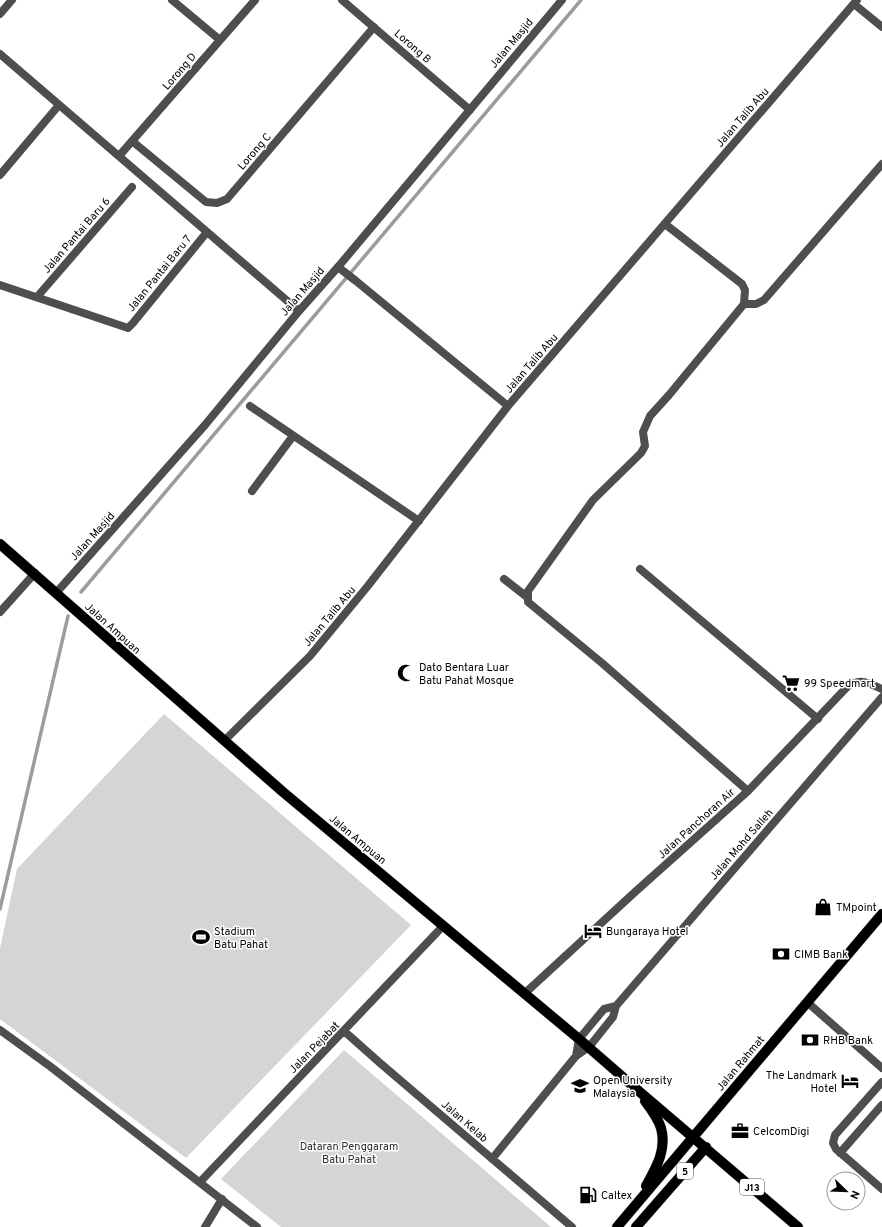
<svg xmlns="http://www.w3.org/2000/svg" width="882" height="1227" viewBox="0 0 882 1227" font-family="Overpass,sans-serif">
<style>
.green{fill:#d5d5d5}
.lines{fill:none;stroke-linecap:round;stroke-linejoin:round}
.stream{stroke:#9c9c9c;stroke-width:3.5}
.primary-casing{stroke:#dbdbdb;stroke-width:11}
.minor{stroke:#4e4e4e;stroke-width:8}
.tertiary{stroke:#4e4e4e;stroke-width:8}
.primary{stroke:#000;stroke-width:10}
.labels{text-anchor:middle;stroke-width:3;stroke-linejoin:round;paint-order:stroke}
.shield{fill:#fff;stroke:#4c4c4c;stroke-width:1}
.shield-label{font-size:10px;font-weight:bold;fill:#000}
.street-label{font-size:11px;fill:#000;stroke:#fff}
.poi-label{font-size:11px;fill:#000;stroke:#fff;text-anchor:start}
.park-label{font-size:11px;fill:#2c2c2c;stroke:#fff}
</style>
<rect width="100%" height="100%" fill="#fff"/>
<!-- green -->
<path class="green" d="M164,714L411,925L186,1158L0,1019V948L17,869Z
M344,1050L551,1227H281L221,1179Z"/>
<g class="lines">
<!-- stream -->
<path class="stream" d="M81,592L581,0
M0,909L68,616"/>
<!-- primary casing -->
<g class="primary-casing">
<path id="primary" d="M0,544L283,792L579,1039L641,1093L798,1227
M645,1101C651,1109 658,1118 661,1128C667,1150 656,1168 646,1186
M617,1227L882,914
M636,1227L706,1147"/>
</g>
<!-- minor -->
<path class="minor" d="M172,0L220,40
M342,0L470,110
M854,4L882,27
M0,14L12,0
M0,54L299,311
M132,141L206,202L217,203L227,199L374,27
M119,156L255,0
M0,175L59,105
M665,224L742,284L745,290L744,304L669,395L650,416L643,432L645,446L641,453L593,500L528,591V602L602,663L748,791
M338,267L356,281L508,406
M0,285L128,328L133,323L207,232
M37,297L132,187
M744,304H756L764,300L882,164
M250,406L419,521
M252,491L293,436
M640,569L818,719
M504,579L527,597
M224,741L310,656L367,587L508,406L857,0
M524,994L635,892L748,791L848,686C862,678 868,683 882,689
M344,1031L380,1063L572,1227
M576,1056L579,1039L604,1009L616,1006
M882,1082L835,1135L833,1143L836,1149L882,1189
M840,1153L882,1105
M492,1159L576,1056L589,1047L613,1017L616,1006L882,697
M200,1182L443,926
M205,1227L222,1199"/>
<!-- tertiary -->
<path class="tertiary" d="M56,593L205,425L299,311L338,267L562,0
M0,612L35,573
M807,1002L882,1068
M0,1030L51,1067L257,1227"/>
<!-- primary -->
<use href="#primary" class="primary"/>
</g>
<!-- icons -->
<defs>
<g id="mosque-bare" transform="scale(1.38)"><path d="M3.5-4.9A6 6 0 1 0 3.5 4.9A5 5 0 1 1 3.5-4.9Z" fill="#000" stroke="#fff" stroke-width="2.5" paint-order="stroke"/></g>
<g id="supermarket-bare" transform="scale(1.38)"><path d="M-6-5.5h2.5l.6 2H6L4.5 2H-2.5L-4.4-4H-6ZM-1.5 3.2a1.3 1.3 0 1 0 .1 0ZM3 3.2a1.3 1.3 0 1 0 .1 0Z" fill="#000" stroke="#fff" stroke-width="2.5" paint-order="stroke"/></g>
<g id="shop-bare" transform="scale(1.38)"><path d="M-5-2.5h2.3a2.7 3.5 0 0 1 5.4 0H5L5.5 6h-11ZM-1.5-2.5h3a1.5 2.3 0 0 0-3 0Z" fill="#000" stroke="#fff" stroke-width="2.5" paint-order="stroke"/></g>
<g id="hotel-bare" transform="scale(1.38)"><path d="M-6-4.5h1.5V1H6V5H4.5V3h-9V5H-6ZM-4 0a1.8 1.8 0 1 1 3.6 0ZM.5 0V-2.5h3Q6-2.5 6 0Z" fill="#000" stroke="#fff" stroke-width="2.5" paint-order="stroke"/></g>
<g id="stadium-bare" transform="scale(1.38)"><path d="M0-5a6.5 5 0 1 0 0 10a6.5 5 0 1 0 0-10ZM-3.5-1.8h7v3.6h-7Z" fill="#000" stroke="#fff" stroke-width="2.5" paint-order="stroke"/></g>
<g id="bank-bare" transform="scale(1.38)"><path d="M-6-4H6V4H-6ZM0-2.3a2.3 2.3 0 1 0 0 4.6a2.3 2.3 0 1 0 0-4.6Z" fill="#000" stroke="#fff" stroke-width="2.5" paint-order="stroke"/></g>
<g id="university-bare" transform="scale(1.38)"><path d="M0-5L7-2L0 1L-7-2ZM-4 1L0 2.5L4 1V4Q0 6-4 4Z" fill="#000" stroke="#fff" stroke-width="2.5" paint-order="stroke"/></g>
<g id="office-bare" transform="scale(1.38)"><path d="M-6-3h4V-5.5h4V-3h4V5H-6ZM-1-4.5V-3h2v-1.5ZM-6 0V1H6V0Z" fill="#000" stroke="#fff" stroke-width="2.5" paint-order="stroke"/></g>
<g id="fuel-bare" transform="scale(1.38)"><path d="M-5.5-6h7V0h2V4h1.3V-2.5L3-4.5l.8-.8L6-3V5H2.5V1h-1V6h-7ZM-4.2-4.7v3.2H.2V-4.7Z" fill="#000" stroke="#fff" stroke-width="2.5" paint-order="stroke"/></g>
</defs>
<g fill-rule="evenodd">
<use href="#mosque-bare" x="406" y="673"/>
<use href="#supermarket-bare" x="791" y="683"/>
<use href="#shop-bare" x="823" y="907"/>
<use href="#hotel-bare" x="593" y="931"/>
<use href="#stadium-bare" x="201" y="937"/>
<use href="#bank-bare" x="781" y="954"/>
<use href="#bank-bare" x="810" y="1040"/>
<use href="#hotel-bare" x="850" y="1081"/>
<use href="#university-bare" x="580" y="1086"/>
<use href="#office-bare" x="740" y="1131"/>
<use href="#fuel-bare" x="588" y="1195"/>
</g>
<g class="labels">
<!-- shield labels -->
<g class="shield">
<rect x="677" y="1163" width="16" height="16" rx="3"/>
<rect x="740" y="1179" width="24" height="16" rx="3"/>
</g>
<g class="shield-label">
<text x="685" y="1175">5</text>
<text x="752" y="1191">J13</text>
</g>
<!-- street labels -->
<g class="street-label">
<text transform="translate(511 43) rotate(-50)" y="4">Jalan Masjid</text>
<text transform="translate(413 46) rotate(41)" y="4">Lorong B</text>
<text transform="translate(179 71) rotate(-49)" y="4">Lorong D</text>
<text transform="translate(742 117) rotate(-49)" y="4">Jalan Talib Abu</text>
<text transform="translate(254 151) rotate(-49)" y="4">Lorong C</text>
<text transform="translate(76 235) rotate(-49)" y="4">Jalan Pantai Baru 6</text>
<text transform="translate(159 273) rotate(-51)" y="4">Jalan Pantai Baru 7</text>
<text transform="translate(302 291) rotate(-49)" y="4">Jalan Masjid</text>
<text transform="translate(531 363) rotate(-49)" y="4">Jalan Talib Abu</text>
<text transform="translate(92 536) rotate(-48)" y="4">Jalan Masjid</text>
<text transform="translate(329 616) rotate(-50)" y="4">Jalan Talib Abu</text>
<text transform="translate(113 628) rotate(42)" y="4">Jalan Ampuan</text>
<text transform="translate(696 823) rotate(-42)" y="4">Jalan Panchoran Air</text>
<text transform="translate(358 839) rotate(40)" y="4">Jalan Ampuan</text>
<text transform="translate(741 844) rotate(-49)" y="4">Jalan Mohd Salleh</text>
<text transform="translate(314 1047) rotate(-46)" y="4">Jalan Pejabat</text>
<text transform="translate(740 1063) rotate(-50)" y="4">Jalan Rahmat</text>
<text transform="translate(465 1121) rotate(41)" y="4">Jalan Kelab</text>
</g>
<!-- poi labels -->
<g class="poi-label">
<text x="419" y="671">Dato Bentara Luar<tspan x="419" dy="13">Batu Pahat Mosque</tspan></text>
<text x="804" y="687">99 Speedmart</text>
<text x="836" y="911">TMpoint</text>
<text x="214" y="935">Stadium<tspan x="214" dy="13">Batu Pahat</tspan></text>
<text x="606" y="935">Bungaraya Hotel</text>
<text x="794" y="958">CIMB Bank</text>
<text x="823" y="1044">RHB Bank</text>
<text x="837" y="1079" text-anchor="end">The Landmark<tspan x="837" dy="13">Hotel</tspan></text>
<text x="593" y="1084">Open University<tspan x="593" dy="13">Malaysia</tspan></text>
<text x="753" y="1135">CelcomDigi</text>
<text x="601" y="1199">Caltex</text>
</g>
<!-- park labels -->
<g class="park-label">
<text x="349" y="1150">Dataran Penggaram<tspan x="349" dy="13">Batu Pahat</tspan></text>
</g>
</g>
<!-- north arrow -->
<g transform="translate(846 1191) rotate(113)"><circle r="19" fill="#ffffff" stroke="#999999"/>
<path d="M0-3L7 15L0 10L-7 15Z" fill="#000000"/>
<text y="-6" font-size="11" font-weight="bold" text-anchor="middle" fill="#000000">N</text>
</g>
</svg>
